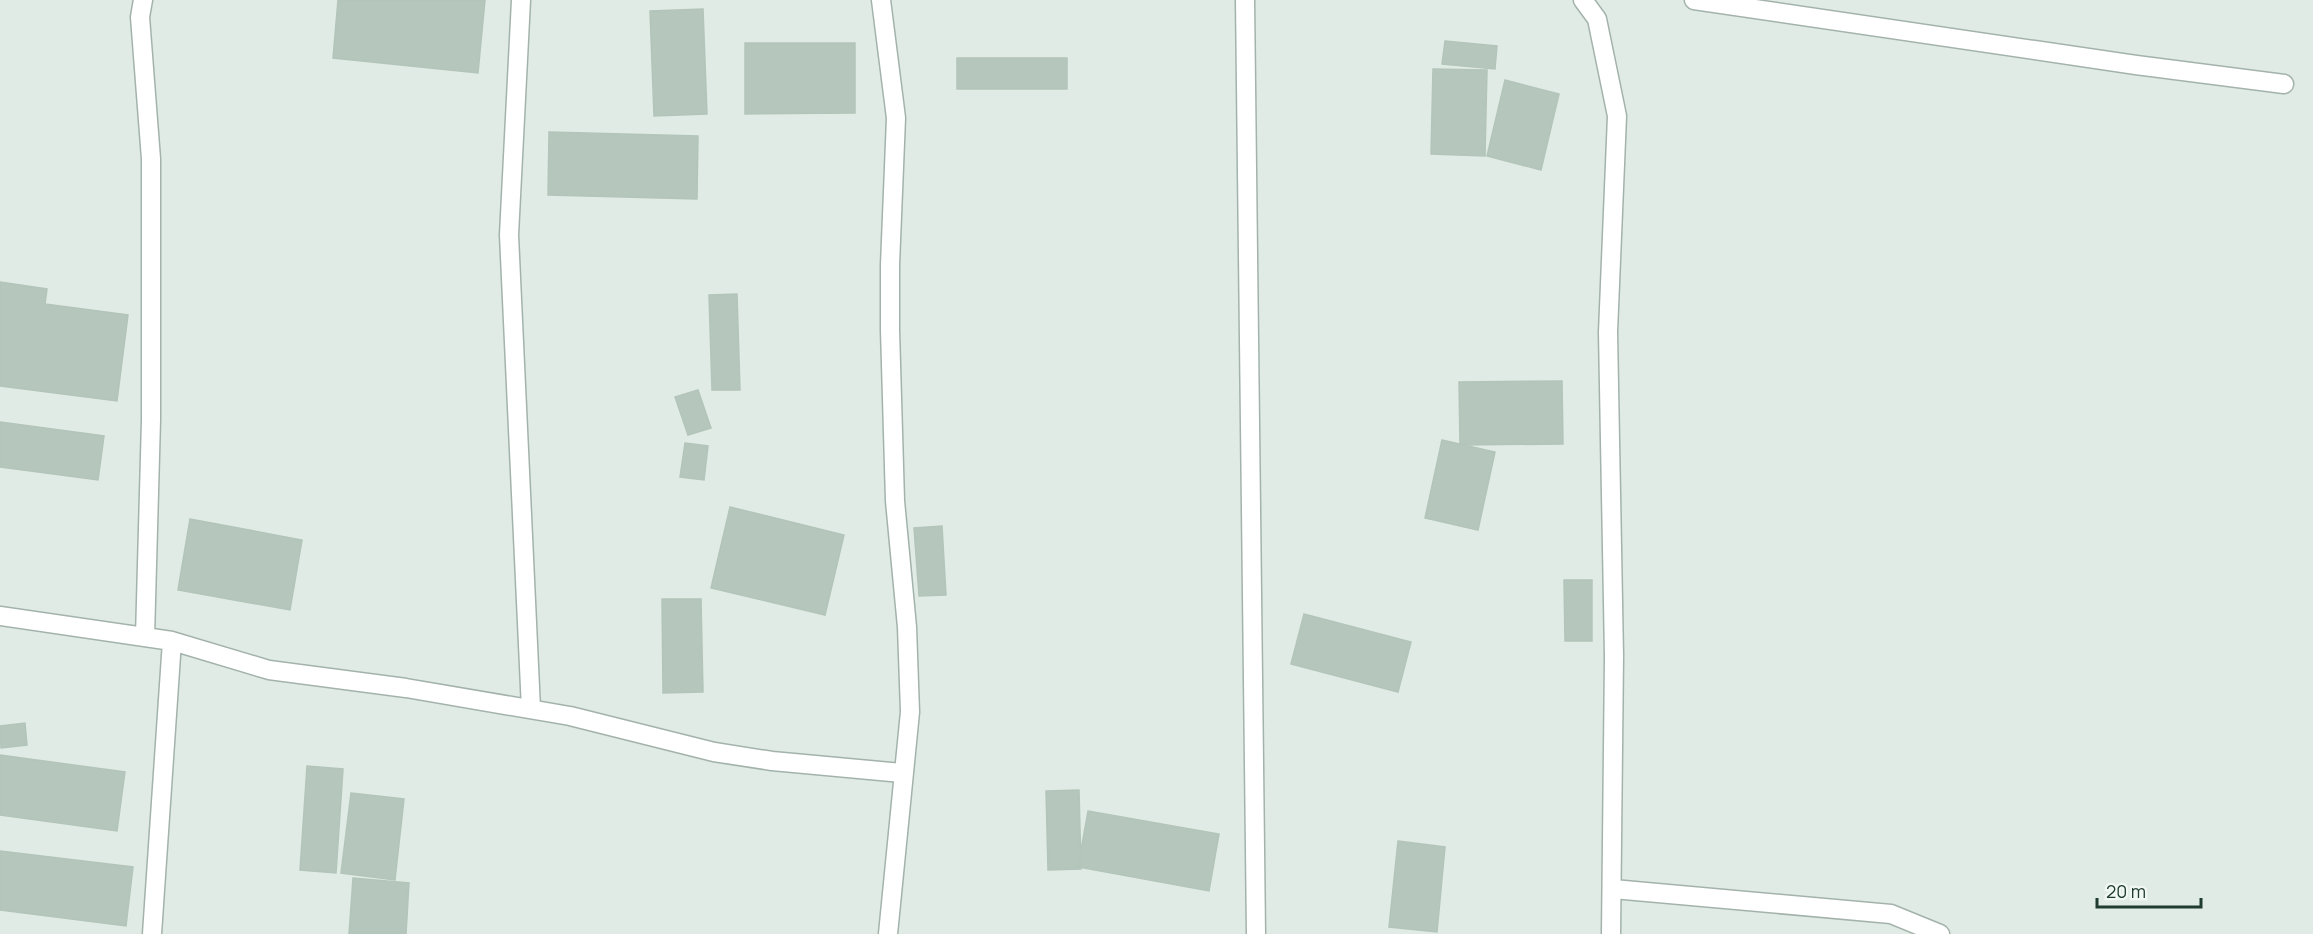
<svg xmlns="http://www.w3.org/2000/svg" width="2313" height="934" viewBox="0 0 2313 934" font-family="Manrope,sans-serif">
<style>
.building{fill:#b5c6bd;stroke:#b3c5ba;stroke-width:1.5}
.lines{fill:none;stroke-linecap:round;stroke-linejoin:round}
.street-casing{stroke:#a3b3ab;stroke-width:21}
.street{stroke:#fff;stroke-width:18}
</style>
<rect width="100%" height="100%" fill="#e0ebe5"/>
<!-- building -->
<path class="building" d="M338,0H485L478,73L333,58Z
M703,9L707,114L654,116L650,11Z
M1445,41L1497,46L1495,69L1442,64Z
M745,43H855V113L745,114Z
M957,58H1067V89H957Z
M1433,69L1487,70L1485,156L1431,154Z
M1505,80L1559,94L1541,170L1487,156Z
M549,132L698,136L697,199L548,195Z
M0,282L47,289L45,304L128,315L117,401L0,386Z
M737,294L740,390H712L709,295Z
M1562,381L1563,444L1460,445L1459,382Z
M698,390L711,428L688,435L675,397Z
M0,422L104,436L98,480L0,467Z
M1442,440L1495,452L1478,530L1425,518Z
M685,443L708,446L704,480L680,477Z
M730,507L844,535L825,615L711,588Z
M190,519L302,540L290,610L178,590Z
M942,526L946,595L919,596L914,528Z
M1564,580H1592V641H1565Z
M662,599H701L703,692L663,693Z
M1304,614L1411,642L1398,692L1291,664Z
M25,723L27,745L1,748L0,726Z
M0,755L125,772L117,831L0,815Z
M307,766L343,769L336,873L300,870Z
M1079,790L1081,869L1048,870L1046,791Z
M351,793L404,799L395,880L341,873Z
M1088,811L1219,834L1209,891L1078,867Z
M1398,841L1445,847L1437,932L1389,927Z
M0,851L133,867L126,926L0,910Z
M353,878L409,883L406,934H349Z"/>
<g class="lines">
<!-- street casing -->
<g class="street-casing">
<path id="street" d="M143,0L140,17L151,159V420L145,637
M521,0L509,235L531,709
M881,0L896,118L890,265V330L895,501L907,627L910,712L888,934
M1245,0L1256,934
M1583,0L1597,19L1617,116L1608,332L1614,656L1611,934
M1694,0L2136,65L2284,84
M0,616L172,641L269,670L406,688L570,716L714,752L772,761L902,773
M1613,889L1891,914L1940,934
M152,934L172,641"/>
</g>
<!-- street -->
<use href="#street" class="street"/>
</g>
<!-- scale -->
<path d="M2097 898v9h104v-9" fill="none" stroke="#203c30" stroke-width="3"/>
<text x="2106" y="898" font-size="18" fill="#203c30" stroke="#f1f8f3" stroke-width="4.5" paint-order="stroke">20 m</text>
</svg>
